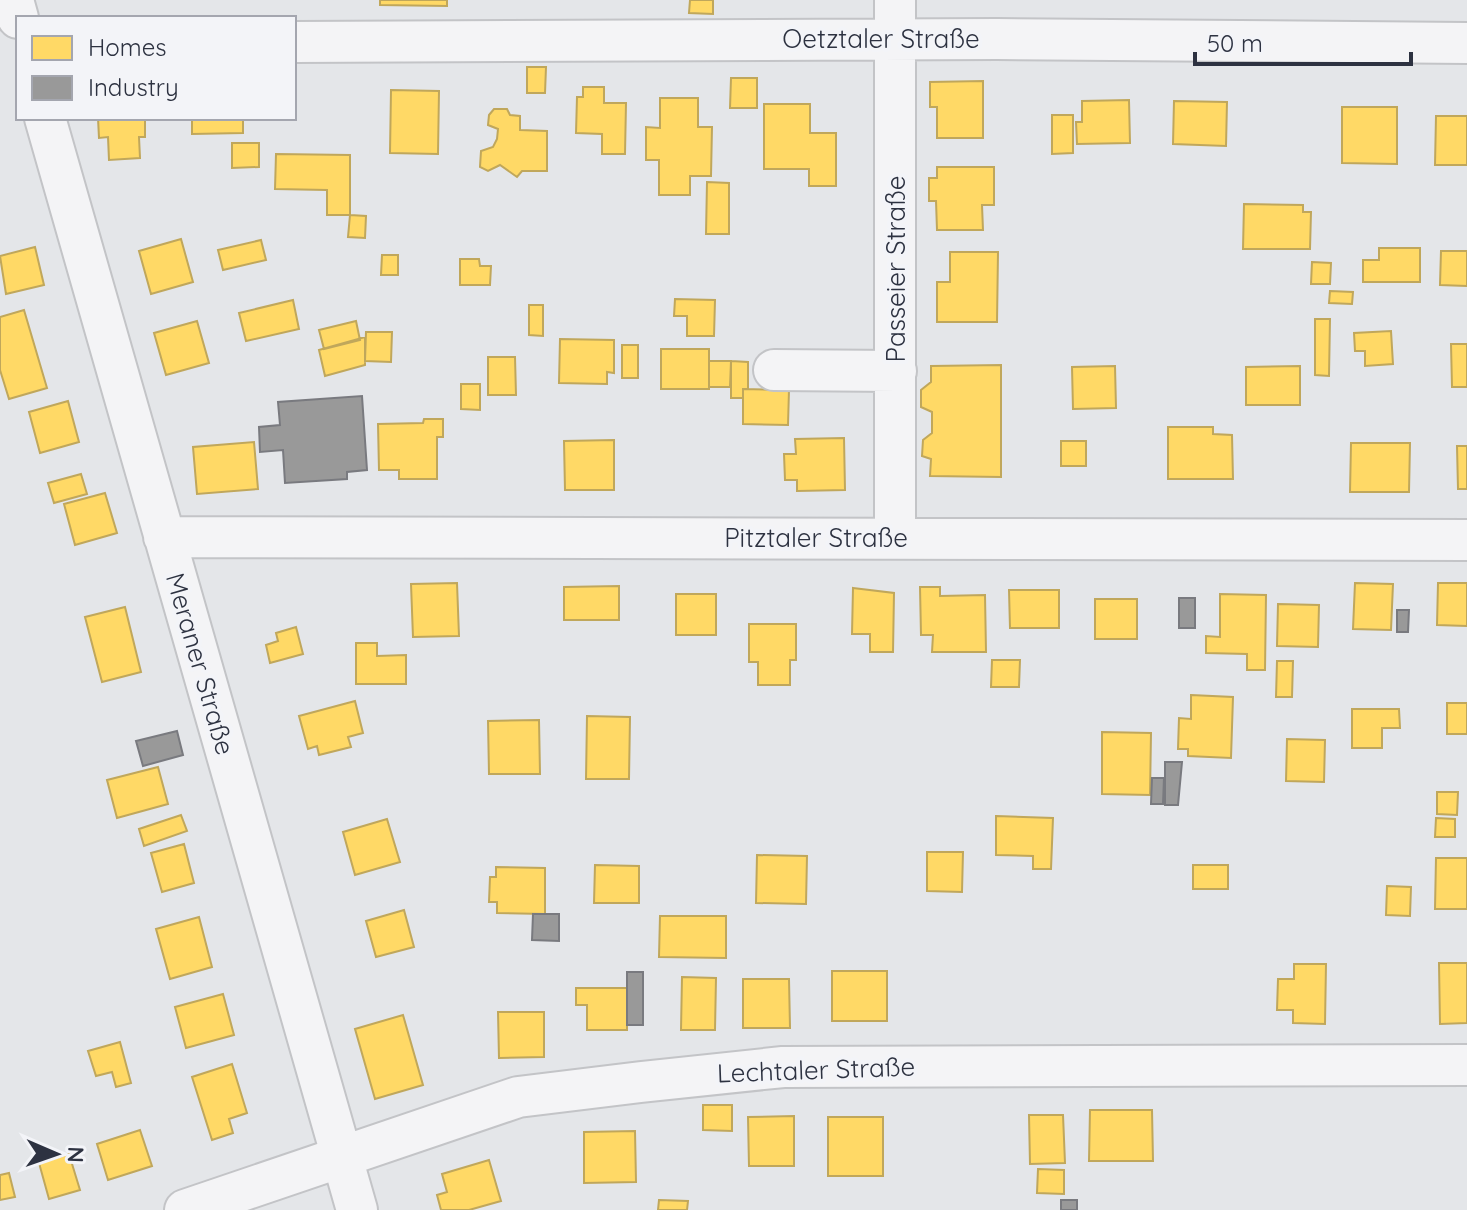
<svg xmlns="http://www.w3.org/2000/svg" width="1467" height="1210" viewBox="0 0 1467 1210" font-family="Quicksand,sans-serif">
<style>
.homes{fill:#ffd966;stroke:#c0a75b;stroke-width:2}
.industry{fill:#999;stroke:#797a7f;stroke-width:2}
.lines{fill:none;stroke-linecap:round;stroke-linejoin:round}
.minor-casing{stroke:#c3c4c7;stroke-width:44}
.minor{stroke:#f4f4f6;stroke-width:40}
.labels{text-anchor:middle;stroke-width:8;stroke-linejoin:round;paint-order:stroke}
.street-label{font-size:26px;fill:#2d3241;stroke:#f3f4f8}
</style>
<rect width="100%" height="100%" fill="#e4e6e9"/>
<!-- homes -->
<path class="homes" d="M380,0H447V6L380,5Z
M690,0H713V14L689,13Z
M527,67H546L545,93H527Z
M731,78H757V108H730Z
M983,81V138H937V107H930V82Z
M583,87H604V103H626L625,154H602V134L576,133L577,97H583Z
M391,90L439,91L438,154L390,153Z
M660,98H698V127H712L711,176H690V195H659V160H646V127L660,128Z
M1129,100L1130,143L1077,144L1076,122H1082V101Z
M1174,101L1227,102L1226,146L1173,144Z
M764,104H810V133H836V186H809V169H764Z
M1342,107H1397V164L1342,163Z
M494,109H507L510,115L520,116V130L547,131V171H522L517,177L500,165L488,171L480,167L481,151L493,147L497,139L498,129L488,125L489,115Z
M1052,115H1073V153L1052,154Z
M1436,116H1467V165H1435Z
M98,118H145V137H139L140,158L109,160L108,137L99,138Z
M192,118H243V133L192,134Z
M232,143H259V167L232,168Z
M276,154L350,155V215H327V190L275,189Z
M937,167H994V205H982L983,230H937L936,201H929V178H937Z
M707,182L729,183V234H706Z
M1244,204L1303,205V212H1311L1310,249H1243Z
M350,215L366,216L365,238L348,237Z
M181,239L193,282L151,294L139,251Z
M261,240L266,260L223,270L218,250Z
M35,247L44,285L6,294L0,256Z
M1379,248H1420V282H1363V260H1379Z
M1441,251H1467V286L1440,285Z
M950,252H998L997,322H937V282H950Z
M382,255H398V275H381Z
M460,259H479L480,266H491L490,285H460Z
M1312,262L1331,263L1330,284H1311Z
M1330,291L1353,292L1352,304L1329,303Z
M675,299L715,300L714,336H687V316H674Z
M293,300L299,329L246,341L239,313Z
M529,305H543V336L529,335Z
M24,310L47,388L9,399L0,370V317Z
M1315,319H1330L1329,376L1315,375Z
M197,321L209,363L166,375L154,333Z
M356,321L360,340L324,349L319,330Z
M1391,331L1393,364L1365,366V351H1355L1354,333Z
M366,332H392L391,362L365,361Z
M365,337V365L325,376L319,350Z
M560,339L614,340V373L607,372V384L559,383Z
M1451,344H1467V387H1452Z
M622,345H638V378H622Z
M661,349H709V389H661Z
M488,357H515L516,395H488Z
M709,361H731L730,387H709Z
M731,361L748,362V389H743V398H731Z
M1001,365V477L930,476L931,459L922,456L923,440L932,433V412L921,407V390L931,382V366Z
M1115,366L1116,408L1073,409L1072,367Z
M1300,366V405H1246V367Z
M461,384H480V410L461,409Z
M743,389L789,390L788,425L743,424Z
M68,401L79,442L40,453L29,412Z
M424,419H443V437H437V479H399V470H379L378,424L423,423Z
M1168,427H1213V434L1232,435L1233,479H1168Z
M844,438L845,490L797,491V480H785L784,454H796L795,439Z
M614,440V490H565L564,441Z
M1061,441H1086V466H1061Z
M254,442L258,489L197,494L193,447Z
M1351,443H1410L1409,492H1350Z
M1457,446H1467V489H1458Z
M81,474L87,494L54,503L48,483Z
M105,493L117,533L75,545L64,504Z
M457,583L459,636L413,637L411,584Z
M1355,583L1393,584L1391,630L1353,629Z
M1438,583H1467V626L1437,625Z
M619,586V620H564V587Z
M920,587H940V596L985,595L986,652H932L933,635H921Z
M853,588L894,593L893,652H870V634H852Z
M1009,590H1059V628H1010Z
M676,594H716V635H676Z
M1220,594L1266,595L1265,670H1247V654L1206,653V636L1220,637Z
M1095,599H1137V639H1095Z
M1278,604L1319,605L1318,647L1277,646Z
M125,607L141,672L102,682L85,617Z
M749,624H796V660H790V685H758V662H749Z
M296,627L303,654L270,663L266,645L278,641L276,633Z
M356,643H377V656L406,655V684H356Z
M992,660H1020L1019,687H991Z
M1277,661H1293L1292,697H1276Z
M1191,695L1233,697L1231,758L1188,756V749H1178L1179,718L1191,719Z
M355,701L363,733L348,737L351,747L319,755L317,746L308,749L299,716Z
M1447,703H1467V734H1447Z
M1352,709H1399L1400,728H1382V748H1352Z
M587,716L630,717L629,779H586Z
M539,720L540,774H489L488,721Z
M1102,732L1151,733L1150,795L1102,794Z
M1287,739L1325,740L1324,782L1286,781Z
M158,767L168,804L117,818L107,780Z
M1437,792H1458L1457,815L1437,814Z
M181,815L187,831L144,846L139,829Z
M996,816L1053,818L1051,869H1033V856L996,855Z
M1436,818L1455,819V837H1435Z
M387,819L400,862L355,875L343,832Z
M184,844L194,883L162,892L151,853Z
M927,852H963L962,892L927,891Z
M757,855L807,856L806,904L756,903Z
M1436,858H1467V909H1435Z
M595,865L639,866V903H594Z
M1193,865H1228V889H1193Z
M496,867L545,868V914L497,913V902H489L490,877H496Z
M1387,886L1411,887L1410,916L1386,915Z
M404,910L414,947L376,957L366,921Z
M660,916H726V958L659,957Z
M199,917L212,967L170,979L156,929Z
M1439,963H1467V1023L1440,1024Z
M1294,964H1326L1325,1024L1293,1023V1010H1277L1278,979H1294Z
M832,971H887V1021H832Z
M682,977L716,978L715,1030H681Z
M743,979H789L790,1028H743Z
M576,988H627V1030H587V1005H576Z
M223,994L234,1035L186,1048L175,1007Z
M498,1012H544V1057L499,1058Z
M403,1015L423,1085L375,1099L355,1029Z
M120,1042L131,1083L116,1087L112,1072L96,1076L88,1051Z
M232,1064L247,1113L229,1119L233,1133L212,1140L192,1077Z
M703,1105H732V1131L703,1130Z
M1090,1110H1152L1153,1161H1089Z
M1029,1115H1063L1065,1163L1030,1164Z
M794,1116V1166H749L748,1117Z
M828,1117H883V1176H828Z
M140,1130L152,1166L108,1180L97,1144Z
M635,1131L636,1182L584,1183V1132Z
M69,1154L80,1190L49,1199L39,1163Z
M489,1160L501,1201L469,1210H441L437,1195L447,1192L442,1174Z
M1038,1169L1064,1170V1194L1037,1193Z
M9,1173L15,1197L0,1200V1175Z
M659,1200L688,1201L687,1210H658Z"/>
<!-- industry -->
<path class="industry" d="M362,396L367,470L347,472V479L285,483L283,450L260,452L259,427L280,425L278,402Z
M1179,598H1195V628H1179Z
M1397,610H1409L1408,632H1397Z
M177,731L183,755L143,766L136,741Z
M1165,762H1182L1178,805H1165Z
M1152,778H1164L1163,804H1151Z
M533,914H559V941L532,940Z
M627,972H643V1025H627Z
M1061,1200H1077V1210H1061Z"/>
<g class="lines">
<!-- minor casing -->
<g class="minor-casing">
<path id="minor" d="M13,0L18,18
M294,42L997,39L1467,43
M45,118L357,1210
M774,370L896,371
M164,537L1467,540
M895,539V0
M185,1210L518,1097L641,1082L783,1067L1467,1065"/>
</g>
<!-- minor -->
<use href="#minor" class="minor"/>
</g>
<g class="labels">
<!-- street labels -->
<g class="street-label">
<text x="881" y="48">Oetztaler Straße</text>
<text transform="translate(896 269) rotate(-90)" y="9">Passeier Straße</text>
<text x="816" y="547">Pitztaler Straße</text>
<text transform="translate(200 664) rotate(74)" y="9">Meraner Straße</text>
<text transform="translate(816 1070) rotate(-2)" y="9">Lechtaler Straße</text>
</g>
</g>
<!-- legend -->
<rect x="16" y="16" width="280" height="104" fill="#f3f4f8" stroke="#a4a6af" stroke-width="2"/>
<rect x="32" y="36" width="40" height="24" fill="#ffd966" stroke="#a4a6af" stroke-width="2"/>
<text x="88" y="56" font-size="24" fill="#2d3241">Homes</text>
<rect x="32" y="76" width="40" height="24" fill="#999999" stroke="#a4a6af" stroke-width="2"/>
<text x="88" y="96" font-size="24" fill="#2d3241">Industry</text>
<!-- north arrow -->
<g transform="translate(56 1154) rotate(92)" stroke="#f3f4f8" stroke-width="6" paint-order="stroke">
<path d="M0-6L14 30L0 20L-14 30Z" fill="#2d3241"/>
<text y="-12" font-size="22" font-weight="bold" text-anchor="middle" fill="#2d3241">N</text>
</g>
<!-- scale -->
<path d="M1195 52v12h216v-12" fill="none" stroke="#2d3241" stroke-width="4"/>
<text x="1207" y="52" font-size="24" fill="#2d3241" stroke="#f3f4f8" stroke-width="6" paint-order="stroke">50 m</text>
</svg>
